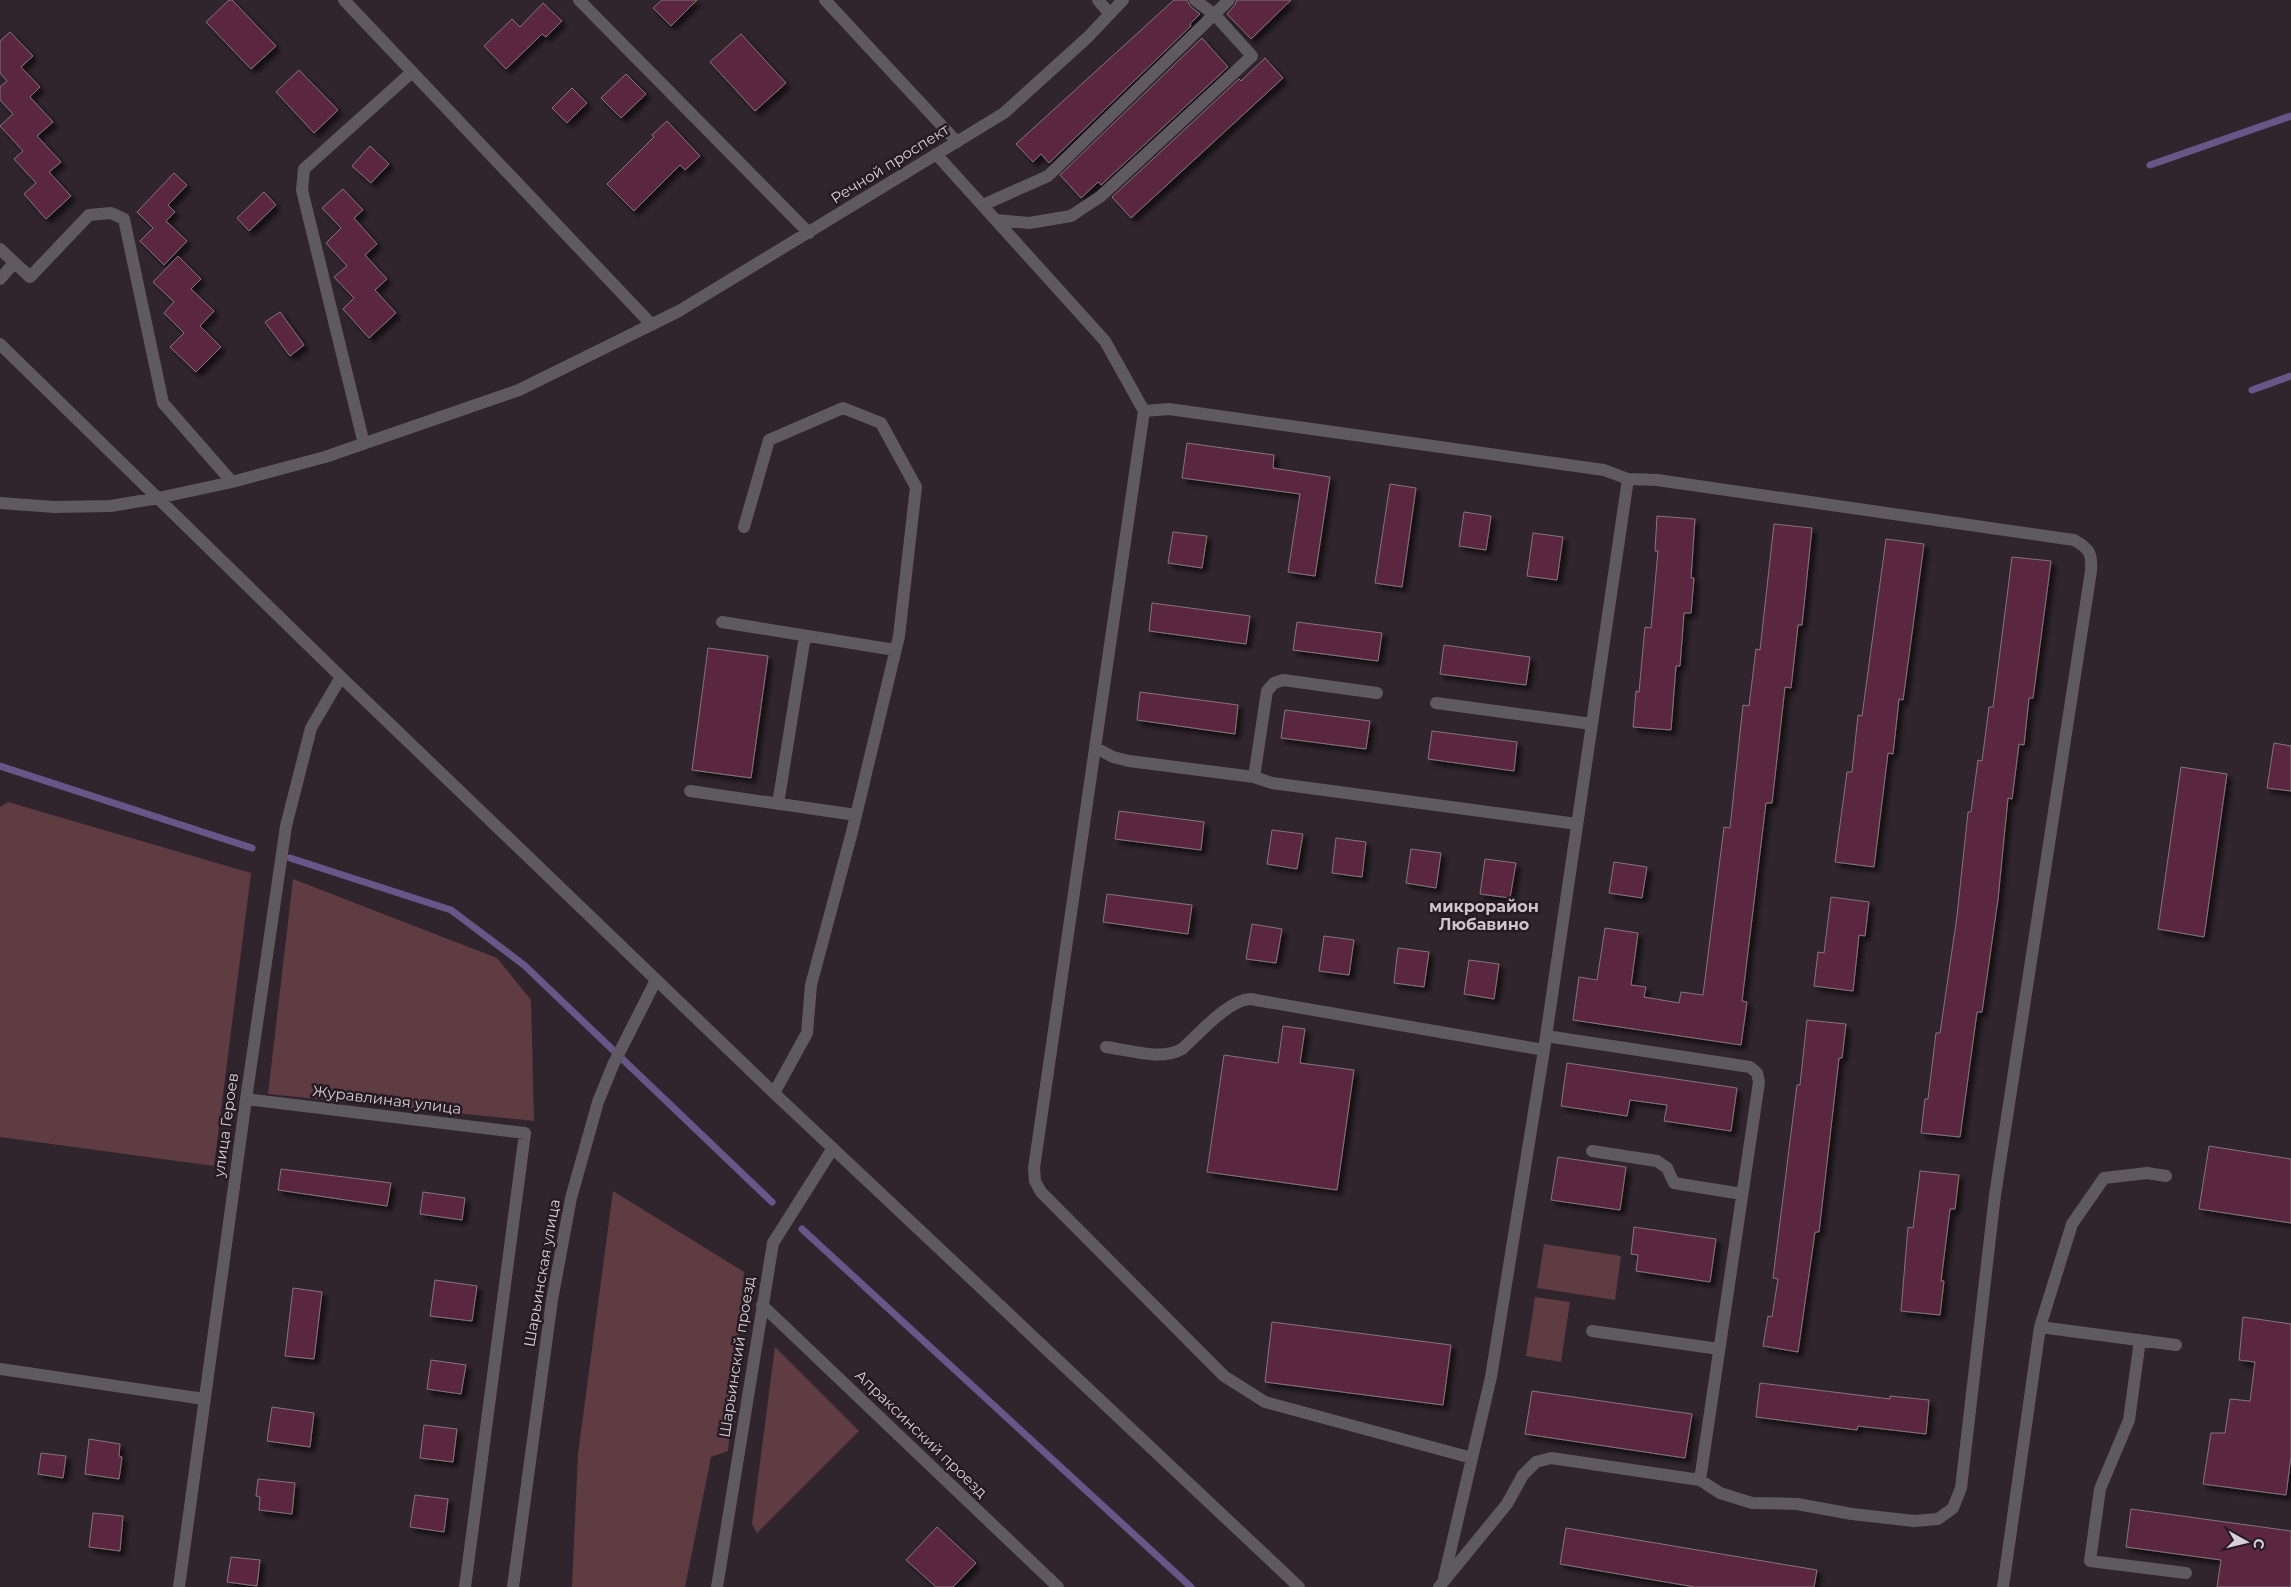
<svg xmlns="http://www.w3.org/2000/svg" width="2291" height="1587" viewBox="0 0 2291 1587" font-family="Montserrat,sans-serif">
<style>
.green{fill:#5f3c41}
.lines{fill:none;stroke-linecap:round;stroke-linejoin:round}
.stream{stroke:#675688;stroke-width:7}
.building{fill:#5a273f;stroke:#84747a;filter:url(#shadow)}
.minor{stroke:#5e5a5f;stroke-width:12}
.labels{text-anchor:middle;stroke-width:5;stroke-linejoin:round;paint-order:stroke}
.street-label{font-size:15px;fill:#d7cfd5;stroke:#261b23}
.neighbourhood-label{font-size:16px;font-weight:bold;fill:#d1c2cd;stroke:#261b23}
</style>
<defs>
<filter id="shadow"><feDropShadow dx="4.5" dy="4.5" stdDeviation="2.5" flood-color="#0009"/></filter>
</defs>
<rect width="100%" height="100%" fill="#30252d"/>
<!-- green -->
<path class="green" d="M8,802L251,873L214,1166L0,1137V807Z
M293,879L497,958L531,1000L534,1121L268,1094Z
M613,1191L744,1272L728,1451L711,1457L685,1587H572L578,1454Z
M1544,1244L1621,1256L1615,1300L1537,1288Z
M1535,1297L1570,1302L1561,1362L1526,1356Z
M775,1347L859,1431L757,1533L752,1524Z"/>
<g class="lines">
<!-- stream -->
<path class="stream" d="M2150,165L2291,116
M2252,390L2291,376
M0,766L252,848
M290,858L451,910L524,965L772,1202
M802,1229L1191,1587"/>
</g>
<!-- building -->
<path class="building" d="M229,0H232L276,46L251,69L206,22Z
M662,0H697L671,26L653,8Z
M1174,0H1187L1190,6L1200,14L1190,24L1191,26L1049,163L1041,154L1033,162L1016,144Z
M1237,0H1291L1251,39L1227,14L1235,5Z
M543,3L562,21L546,37L542,34L506,69L484,46L512,19L520,27Z
M10,32L33,56L21,67L40,87L30,97L53,122L37,136L61,162L49,172L71,196L46,219L24,194L36,183L14,159L23,151L0,126L13,114L0,100V87L7,81L0,73V41Z
M741,34L786,83L755,111L710,62Z
M1202,38L1228,67L1101,185L1098,182L1081,198L1060,175Z
M1265,58L1283,78L1131,218L1112,197L1239,79L1241,81Z
M299,70L338,110L314,133L276,92Z
M626,74L646,94L621,118L601,98Z
M572,88L587,103L567,123L552,108Z
M667,121L700,156L685,170L680,165L634,211L607,184L654,137L652,135Z
M370,146L389,164L371,183L352,166Z
M174,173L187,185L168,205L175,212L166,221L187,241L164,265L140,241L153,228L137,212Z
M343,189L363,210L354,218L377,244L365,255L387,279L375,290L396,313L369,338L343,309L354,298L334,277L347,266L326,243L341,228L322,208Z
M264,192L276,205L249,231L237,218Z
M178,256L201,279L191,289L214,311L200,326L221,347L196,372L170,347L184,333L164,313L174,302L153,282Z
M280,312L304,345L290,356L265,322Z
M1187,443L1274,455L1273,468L1330,477L1315,576L1288,572L1300,494L1182,478Z
M1390,484L1416,488L1402,587L1375,583Z
M1464,512L1491,516L1486,550L1459,546Z
M1657,516L1695,519L1691,578H1694L1691,613H1684L1680,666H1676L1671,730L1633,727L1636,691L1639,692L1645,627L1651,628L1658,551H1655Z
M1774,524L1812,528L1802,625H1798L1791,688L1785,687L1772,803H1766L1742,1001L1747,1002L1741,1045L1573,1020L1579,977L1597,980L1605,928L1638,933L1631,985L1646,987L1644,997L1679,1003L1681,992L1703,995L1724,827L1730,828L1743,705L1749,706L1756,649L1760,650Z
M1173,532L1207,536L1202,568L1168,563Z
M1533,533L1563,537L1557,580L1527,576Z
M1886,539L1924,544L1903,700L1899,699L1893,754L1888,753L1874,867L1835,862L1847,772H1852L1858,715L1862,716Z
M2012,557L2051,561L2033,698H2029L2024,745L2019,744L2012,799L2008,798L1998,899L1982,1012H1977L1960,1137L1921,1133L1925,1099H1928L1936,1033H1940L1957,916L1968,812H1971L1978,760L1982,761L1989,707H1993Z
M1152,603L1250,616L1246,644L1149,631Z
M1297,622L1382,633L1378,661L1293,650Z
M1444,645L1530,657L1526,685L1440,674Z
M708,648L768,656L751,778L692,770Z
M1140,692L1238,705L1235,734L1137,720Z
M1285,710L1370,721L1366,749L1281,738Z
M1432,731L1517,742L1514,771L1428,759Z
M2274,743L2291,746V791L2267,788Z
M2181,767L2227,774L2204,937L2158,929Z
M1119,811L1204,822L1201,850L1115,839Z
M1272,830L1303,834L1297,869L1267,864Z
M1336,838L1366,842L1362,877L1332,873Z
M1411,849L1441,853L1436,888L1406,883Z
M1485,859L1516,863L1510,898L1480,894Z
M1614,862L1647,867L1642,898L1609,893Z
M1107,894L1192,905L1188,934L1103,922Z
M1831,897L1869,902L1865,936L1859,935L1853,991L1814,986L1818,952L1824,953Z
M1252,924L1282,929L1276,963L1246,959Z
M1324,936L1354,940L1349,975L1319,971Z
M1398,948L1429,952L1424,987L1394,983Z
M1469,960L1499,964L1494,999L1464,994Z
M1807,1020L1846,1024L1842,1058H1839L1819,1232H1815L1798,1352L1763,1346L1768,1316L1772,1317L1778,1279L1773,1278L1797,1085H1800Z
M1283,1026L1305,1029L1300,1063L1354,1070L1337,1190L1207,1172L1224,1055L1278,1063Z
M1567,1063L1737,1088L1731,1131L1664,1121L1667,1105L1630,1100L1627,1116L1561,1106Z
M2209,1146L2291,1159V1223L2199,1209Z
M1558,1157L1626,1167L1620,1210L1551,1200Z
M281,1169L391,1183L387,1206L278,1190Z
M1920,1171L1959,1175L1955,1209H1950L1941,1281H1944L1940,1315L1901,1311L1908,1227L1913,1228Z
M423,1192L465,1198L462,1220L420,1214Z
M1634,1227L1716,1239L1710,1282L1636,1271L1638,1255L1631,1254Z
M435,1280L477,1286L472,1321L430,1316Z
M293,1288L322,1292L314,1359L285,1356Z
M2243,1317L2291,1324V1456L2286,1495L2203,1484L2211,1433H2225L2230,1399L2250,1401L2255,1362L2239,1360Z
M1272,1322L1451,1345L1443,1405L1265,1382Z
M431,1360L466,1365L461,1394L427,1389Z
M1760,1383L1890,1399V1396L1929,1400L1926,1434L1858,1426L1857,1430L1756,1417Z
M1532,1391L1692,1414L1685,1458L1525,1434Z
M272,1407L314,1413L310,1447L267,1441Z
M424,1425L457,1429L453,1462L420,1458Z
M89,1439L120,1444L119,1456L122,1457L119,1479L85,1474Z
M41,1453L66,1456L63,1478L38,1474Z
M258,1479L295,1483L292,1514L259,1510L260,1497L256,1496Z
M415,1495L448,1499L444,1532L410,1527Z
M2131,1509L2291,1531V1587H2217L2221,1560L2126,1547Z
M93,1513L123,1516L120,1551L89,1547Z
M937,1527L976,1563L953,1587H936L906,1560Z
M1566,1528L1817,1570L1814,1587H1695L1560,1564Z
M231,1557L260,1560L257,1586L227,1582Z"/>
<g class="lines">
<!-- minor -->
<path class="minor" d="M344,0L652,325
M579,0L809,233
M825,0L957,142
M1098,0L1110,14
M936,154L1105,341L1144,411
M983,205L1048,176L1229,0
M996,220L1029,223L1071,216L1101,196L1252,56L1215,15L1195,0
M0,249L30,277L89,215L111,213L124,219L163,403L232,482
M0,279L14,263
M0,344L341,677L774,1093L1299,1587
M364,444L302,190L304,169L412,72
M0,503L55,507L111,506L158,498L232,482L325,457L519,390L679,311L1004,113L1088,37L1123,0
M744,527L769,440L843,408L881,423L916,487L899,636L852,832L811,985L807,1033L774,1093
M722,622L895,650
M1436,703L1592,724
M1096,748L1113,757L1129,761L1254,777L1272,783L1577,824
M1254,777L1267,691L1274,683L1283,680L1377,693
M690,791L856,815
M778,804L805,636
M1546,1036L1750,1067L1757,1073L1759,1082L1700,1480
M1106,1047C1129,1050 1161,1061 1182,1049C1199,1034 1228,1000 1250,999L1544,1050
M246,1099L525,1133L465,1587
M1592,1151L1657,1161L1667,1168L1674,1183L1742,1194
M762,1305L1058,1587
M2040,1327L2072,1224L2104,1178L2147,1173L2166,1176
M1592,1331L1719,1349
M2140,1340L2129,1420L2100,1489L2090,1561L2186,1573
M0,1369L204,1399
M1444,1578L1491,1377L1544,1050L1628,479
M179,1587L246,1099L286,826L311,728L341,677
M513,1587L552,1300L571,1198L598,1102L613,1065L656,980
M717,1587L773,1243L833,1148
M1439,1587L1507,1504L1523,1475L1536,1462L1551,1458L1700,1480L1720,1493L1752,1503L1797,1504L1852,1514L1914,1521L1938,1519L1953,1508L1961,1488L1995,1195L2091,571C2092,553 2090,549 2074,540L1657,480L1628,479L1604,470L1169,409L1144,411L1034,1168L1035,1181L1041,1192L1224,1376L1265,1402L1472,1458
M2003,1587L2040,1327L2176,1345"/>
</g>
<g class="labels">
<!-- street labels -->
<g class="street-label">
<text transform="translate(890 164) rotate(-32)" y="5">Речной проспект</text>
<text transform="translate(387 1100) rotate(7)" y="5">Журавлиная улица</text>
<text transform="translate(226 1125) rotate(-82)" y="5">улица Героев</text>
<text transform="translate(542 1273) rotate(-80)" y="5">Шарьинская улица</text>
<text transform="translate(737 1357) rotate(-81)" y="5">Шарьинский проезд</text>
<text transform="translate(921 1434) rotate(44)" y="5">Апраксинский проезд</text>
</g>
<!-- neighbourhood labels -->
<g class="neighbourhood-label">
<text x="1484" y="912">микрорайон<tspan x="1484" dy="18">Любавино</tspan></text>
</g>
</g>
<!-- north arrow -->
<g transform="translate(2246 1542) rotate(98)" stroke="#261b23" stroke-width="4" paint-order="stroke">
<path d="M0-4L9 19L0 12L-9 19Z" fill="#d7cfd5"/>
<text y="-8" font-size="14" font-weight="bold" text-anchor="middle" fill="#d7cfd5">С</text>
</g>
</svg>
